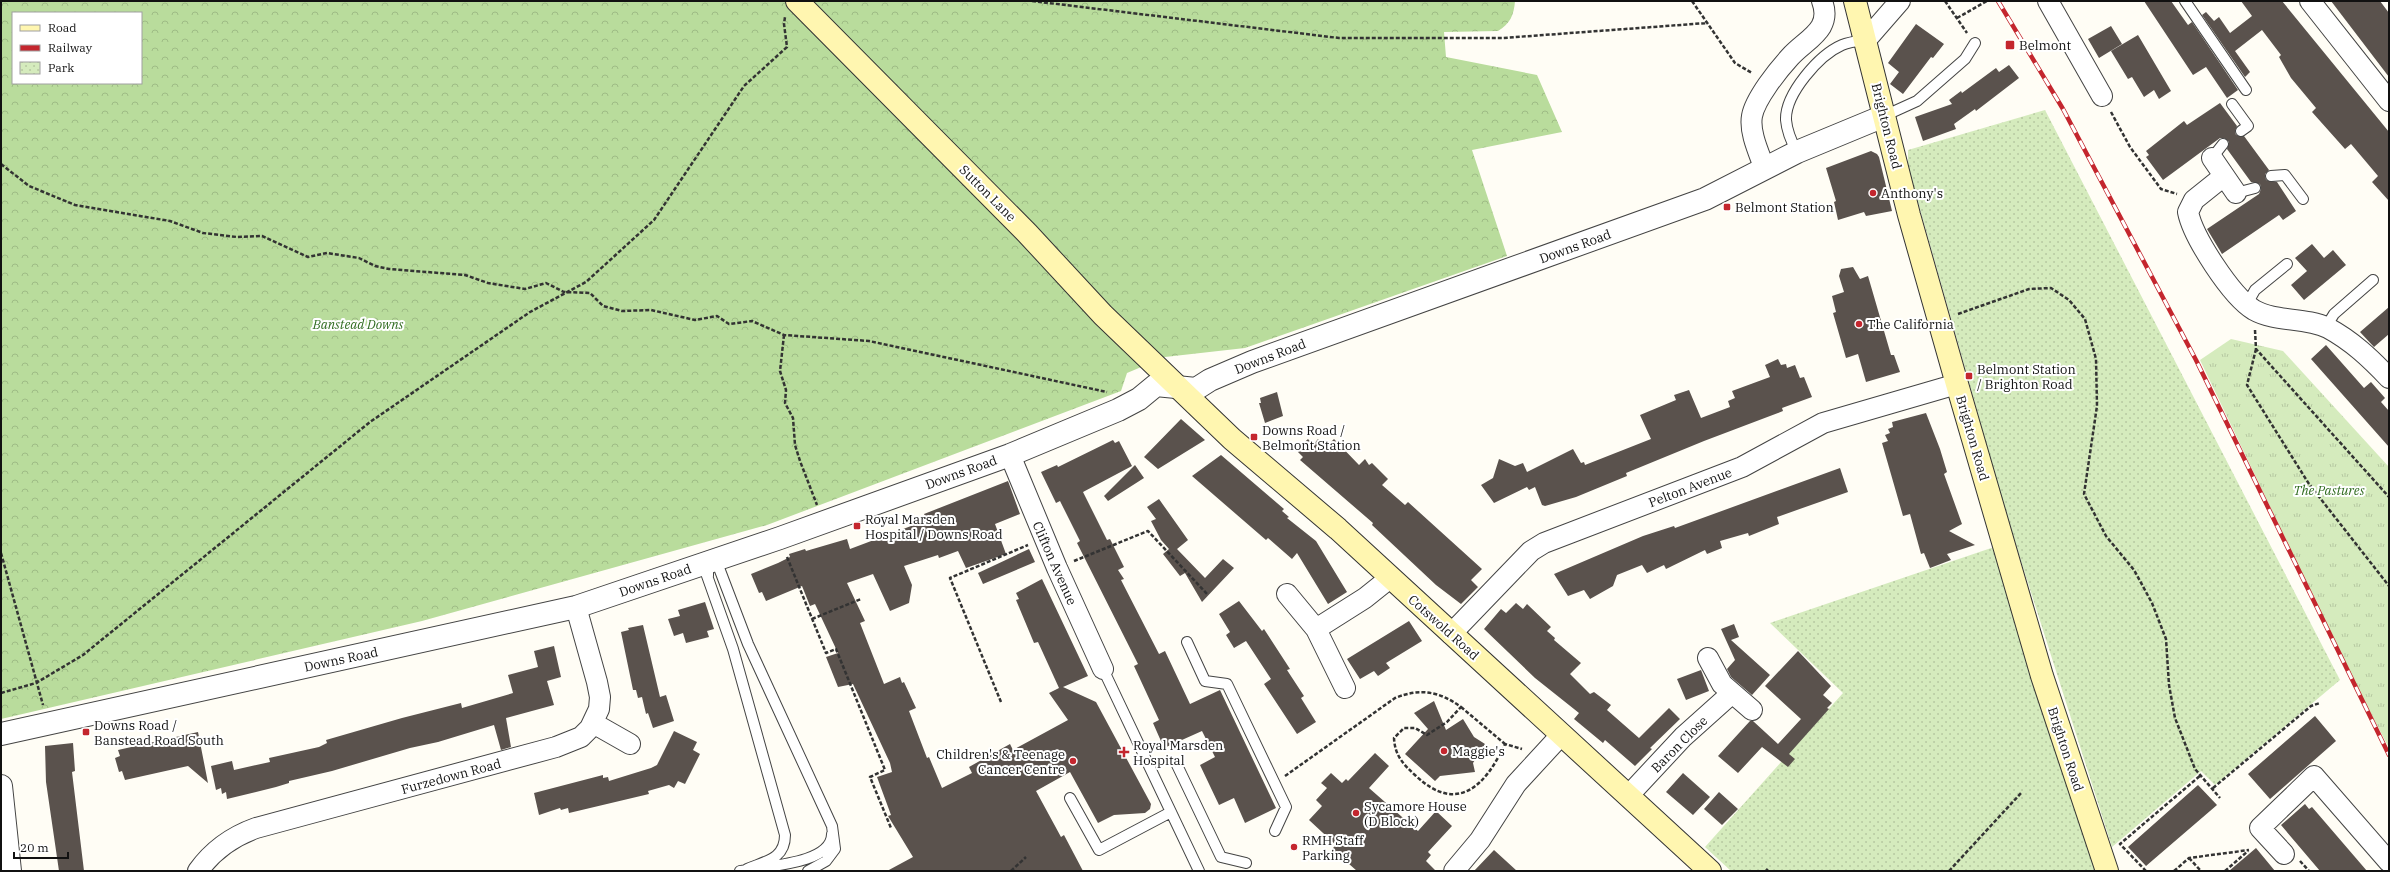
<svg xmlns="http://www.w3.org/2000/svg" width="2390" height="872" viewBox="0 0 2390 872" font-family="'IBM Plex Serif',serif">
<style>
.grass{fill:url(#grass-tufts)}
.forest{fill:url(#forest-crowns);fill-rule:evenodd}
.park{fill:url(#park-dots)}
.building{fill:#5a524d}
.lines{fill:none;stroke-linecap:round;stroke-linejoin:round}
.service-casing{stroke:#444;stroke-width:12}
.minor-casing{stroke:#444;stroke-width:22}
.tertiary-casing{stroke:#444;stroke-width:24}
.secondary-casing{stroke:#333;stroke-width:24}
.path{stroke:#333;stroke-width:2.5;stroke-dasharray:4 2;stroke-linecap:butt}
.service{stroke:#fff;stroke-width:10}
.minor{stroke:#fff;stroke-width:20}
.tertiary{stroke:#fff;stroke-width:22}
.secondary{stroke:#fff6b0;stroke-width:22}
.rail-casing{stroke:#c4262e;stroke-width:4.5}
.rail{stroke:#fff;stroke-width:3;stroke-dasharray:9;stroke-linecap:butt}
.poi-dot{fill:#c4262e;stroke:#fff;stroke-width:1.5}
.labels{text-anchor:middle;stroke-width:4;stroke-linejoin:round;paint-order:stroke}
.poi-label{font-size:13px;fill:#111;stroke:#fff;text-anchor:start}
.street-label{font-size:13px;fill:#111;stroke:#fff}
.park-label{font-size:13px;font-style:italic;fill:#2f6b1f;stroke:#fff}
</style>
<defs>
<pattern id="grass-tufts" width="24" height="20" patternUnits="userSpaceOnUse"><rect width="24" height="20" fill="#d5ebbd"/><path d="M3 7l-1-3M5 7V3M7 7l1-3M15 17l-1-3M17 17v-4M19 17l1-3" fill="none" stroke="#b6c8a1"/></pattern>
<pattern id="forest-crowns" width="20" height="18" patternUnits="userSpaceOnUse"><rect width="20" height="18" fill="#b9dc9c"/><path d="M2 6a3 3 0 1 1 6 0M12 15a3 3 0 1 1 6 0" fill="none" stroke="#9ebc85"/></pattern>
<pattern id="park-dots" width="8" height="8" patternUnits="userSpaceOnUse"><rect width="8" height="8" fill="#d5ebbd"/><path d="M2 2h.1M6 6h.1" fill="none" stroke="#b6c8a1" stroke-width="1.8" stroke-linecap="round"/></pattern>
</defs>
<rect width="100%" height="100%" fill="#fffdf5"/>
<!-- grass -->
<path class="grass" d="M2231,339L2283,351L2389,467V748L2348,670L2200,360Z"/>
<!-- forest -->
<path class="forest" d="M1,1H1515C1514,15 1510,24 1498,31L1444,32L1446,57L1537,75L1562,132L1472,150L1507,256L1245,348L1165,357L1127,373L1121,391L767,525L422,621L1,719ZM13,13H141V83H13Z"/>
<!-- park -->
<path class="park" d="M2045,110L2340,680L2215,785L2201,771L2112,847L2008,520L1908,167V150Z
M2003,544L2107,871H1731L1705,847L1843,693L1770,623Z"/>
<!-- building -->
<path class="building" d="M2144,1H2171L2188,25L2192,22L2238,90L2227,98L2206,67L2193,75Z
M2241,1H2282L2389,132V201L2372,182L2378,176L2351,144L2345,149L2312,112L2316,108L2291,78L2279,57L2281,55L2262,30L2235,51L2250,72L2245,77L2202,15L2206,12L2214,21L2219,17L2230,33L2252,16Z
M2331,1H2380L2389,13V77Z
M1916,24L1944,44L1933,58L1931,57L1903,94L1890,84L1899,72L1888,63Z
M2111,26L2122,44L2099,58L2088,39Z
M2138,35L2171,91L2159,99L2154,90L2144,97L2132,77L2128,79L2111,51Z
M2009,65L2019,78L1976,111L1975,109L1954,124L1956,129L1923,141L1915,117L1952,104L1949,100L1961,91L1962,93L1996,68L1999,72Z
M2220,103L2237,126L2235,131L2236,135L2244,136L2269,170L2265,174L2266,180L2277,182L2296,211L2283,220L2279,215L2222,254L2207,229L2259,194L2261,189L2260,184L2251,182L2227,149L2229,142L2224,138H2220L2163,180L2146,157L2149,155L2146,151L2184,121L2187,125Z
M1871,151L1877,154L1879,157L1892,211L1866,216L1864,212L1838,220L1834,202L1836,201L1826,168Z
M2312,244L2324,258L2333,250L2346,265L2304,300L2291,285L2307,271L2295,258Z
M1853,267L1860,279L1868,276L1891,355H1894L1900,372L1866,382L1858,354L1846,358L1833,313L1836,312L1832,296L1844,292L1839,276L1841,269Z
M2389,307V334L2374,347L2360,332Z
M2326,345L2364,388L2371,382L2385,398L2381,402L2389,411V447L2311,359Z
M1778,359L1781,365L1786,364L1787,368L1795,365L1800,378L1804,377L1812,397L1782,408L1783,411L1770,416L1704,441L1626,473L1627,476L1576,497L1545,506L1542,505L1535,487L1529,490L1527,487L1494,503L1481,485L1493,478L1499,459L1515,466L1523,463L1527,472L1573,449L1581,463L1584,462L1585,465L1651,439L1640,415L1676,400L1674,395L1689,390L1701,418L1730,407L1728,401L1735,398L1732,391L1770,377L1765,365Z
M1277,392L1283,416L1265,423L1259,403H1261L1260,398Z
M1926,413L1940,449L1947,472L1944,474L1962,524L1949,531L1975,545L1947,554L1951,560L1930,568L1924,553L1921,554L1910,514L1903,516L1882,443L1888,441L1885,435L1890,433L1888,429L1893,427L1892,422Z
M1181,419L1205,440L1158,469L1144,457Z
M1308,439L1313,445L1318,439L1326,447L1334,439L1359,465L1365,459L1369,465L1372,463L1388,479L1382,485L1405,505L1408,502L1482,569L1471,580L1478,587L1461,604L1436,585L1372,525L1373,523L1300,460L1303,457L1296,450Z
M1113,440L1115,443L1119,441L1132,466L1083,492L1107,540L1110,539L1124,567L1118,570L1124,579L1121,580L1159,654L1165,651L1190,704L1220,690L1276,808L1245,823L1234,798L1219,805L1200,765L1215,757L1202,731L1164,748L1153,723L1159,720L1134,666L1138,664L1077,543L1080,541L1060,501L1056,503L1041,472L1057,465L1058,467Z
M1221,455L1284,509L1282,511L1289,517L1287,518L1316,541L1347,592L1328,604L1297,553L1292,559L1268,538L1266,540L1192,476Z
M1135,465L1144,478L1108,501L1104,496Z
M1840,468L1848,492L1777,517L1779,524L1749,536L1748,533L1720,541L1722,548L1707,554L1705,550L1666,569L1664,565L1647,573L1642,565L1617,575L1613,586L1590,599L1584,590L1568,596L1554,574L1643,536L1674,526L1675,528Z
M1008,481L1020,514L995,524L1006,554L966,568L958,551L939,558L938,555L904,566L912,585L909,603L890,611L873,574L847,583L865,621L860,623L884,684L900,677L902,683L904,682L916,708L909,711L927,758L929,757L942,788L972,773L969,767L1010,744L1013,750L1068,720L1049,693L1059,688L1038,642L1034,643L1016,600L1019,599L1016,593L1042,579L1088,676L1063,687L1096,702L1151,804L1150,809L1145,813L1114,815L1098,823L1070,772L1036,791L1061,837L1064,835L1083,871H887L913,857L888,816L891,815L877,777L892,772L890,763L853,684L838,687L826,657L838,653L815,604L810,606L802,586L766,601L762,592L759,593L751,574L778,563L790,557L789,554L805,549L806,551L847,539L850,549L927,520L924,514Z
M1159,499L1188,540L1177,549L1205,578L1223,559L1234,568L1202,602L1185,573L1180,576L1163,554L1169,549L1161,540L1151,521L1156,519L1147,507Z
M1029,549L1035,562L983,584L978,573Z
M1239,601L1262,631L1264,629L1290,669L1287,670L1304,696L1301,698L1316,722L1297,734L1264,684L1271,679L1246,641L1234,648L1226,635L1230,632L1219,614Z
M705,602L714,629L707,631L709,637L686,643L683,633L674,636L668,619L680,616L678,610Z
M1516,603L1523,609L1527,604L1551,627L1547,631L1555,638L1554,640L1581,663L1570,674L1590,694L1594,692L1611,705L1607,710L1639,738L1669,708L1680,719L1650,748L1652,749L1635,766L1605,740L1603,743L1574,719L1579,713L1535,678L1484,629L1501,609L1506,613Z
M1409,621L1422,641L1386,663L1390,668L1378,676L1374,671L1360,679L1347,659Z
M1734,624L1739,637L1731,640L1770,675L1752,695L1731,677L1727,669L1735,660L1721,629Z
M643,625L660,697L666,695L674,721L653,728L648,713L646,714L642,697L638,698L636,690H633L621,632L629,630L628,628Z
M554,646L561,677L547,681L554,705L506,718L511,747L501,750L494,725L438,742L410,748L332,771L289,781V783L276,787L227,799L226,792L222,794L221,788L216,790L211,766L232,761L234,770L270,762L269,758L319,747L327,743L326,740L402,718L461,703L462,708L513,693L508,675L538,667L534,651Z
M1798,651L1831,686L1823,695L1832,703L1827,708L1829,709L1789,754L1795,759L1788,767L1762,747L1738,773L1718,756L1750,721H1753L1778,744L1801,719L1765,686Z
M1701,670L1709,691L1686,700L1677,679Z
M1434,701L1446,730L1463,719L1474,737L1485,744L1473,763L1475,772L1440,776L1435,781L1405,754L1428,729L1414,713Z
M2315,716L2336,741L2270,799L2248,774Z
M674,731L697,742L693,750L700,754L685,784L678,781L674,788L669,785L648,791L649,794L569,813L568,808L561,810L560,808L539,815L534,793L603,775V778L608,777L609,781L651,768L657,765Z
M198,732L208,783L188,766L125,780L122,771L119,772L115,758L120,756L118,750Z
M73,743L75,771L72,772L84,871H59L46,782L45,746Z
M1375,753L1389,766L1369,788L1418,831L1436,811L1452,826L1428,852L1431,855L1426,861L1436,871H1357L1332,849L1336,845L1309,820L1322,806L1316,800L1327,788L1321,783L1331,773L1342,783L1346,779L1348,781Z
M1683,773L1710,797L1693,815L1666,792Z
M2198,785L2217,805L2146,866L2128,847Z
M1719,792L1738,809L1722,825L1704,809Z
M2305,804L2309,809L2312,807L2367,871H2320L2281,825Z
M2256,848L2275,871H2229Z
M1494,850L1517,871H1474Z"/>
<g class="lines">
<!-- service casing -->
<g class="service-casing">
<path id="service" d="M2185,1L2246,90
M2232,104L2248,126L2241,131
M1884,116L1917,101L1965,59L1975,43
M1797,152C1791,141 1787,132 1786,120C1785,94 1819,55 1842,45C1849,42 1858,41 1866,40
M2212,158L2223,144
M2271,176L2285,175L2303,199
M2236,193L2255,188
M2247,304L2255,290L2287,264
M2326,327L2334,314L2373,280
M705,570L733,649L785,835C785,859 766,861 747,869
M708,576V566L716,560L748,644L832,826L835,849L826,861L808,871
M1187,642L1205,681L1227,684L1286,807L1275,831
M1103,669L1199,871
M1177,765L1221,857L1246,863
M1070,798L1099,850L1171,812
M740,871C762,866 832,865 832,834"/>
</g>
<!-- minor casing -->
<g class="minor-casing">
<path id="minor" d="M2048,1L2102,96
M2310,1L2389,101
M1866,40L1900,1
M2212,158L2236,193
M1764,167C1759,153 1749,132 1752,116C1755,99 1778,70 1790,57C1806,39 1833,30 1822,1
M2224,176L2194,200L2188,212C2193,237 2231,296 2254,310C2275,322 2305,317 2328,328C2352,341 2370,358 2389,378
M1010,455L1057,568L1103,669
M1287,594L1316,629L1345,688
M1316,629L1365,598L1390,578
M1451,634L1531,551L1544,543L1742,467L1823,423L1957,384
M1708,658L1722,684L1752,710
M593,723L630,744
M1628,796L1683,737L1731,694
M2284,854L2260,828L2314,776L2389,862
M198,871C213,850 231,837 256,828L556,747L581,737L590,728L599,709L600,697L597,682L576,607
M1454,871L1480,840L1516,784L1562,734"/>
</g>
<!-- tertiary casing -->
<g class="tertiary-casing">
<path id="tertiary" d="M1,734L576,607L780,538L1010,455L1118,410L1139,399L1156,385L1196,389L1210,380L1252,362L1705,199L1797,152L1884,116
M1,786L10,871"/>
</g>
<!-- secondary casing -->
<g class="secondary-casing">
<path id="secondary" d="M797,1L1027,233L1103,315L1232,439L1338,529L1710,871
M1855,1L1909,215L1957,384L2042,676L2107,871"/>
</g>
<!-- path -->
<path class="path" d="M1032,1L1339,38H1503L1707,23
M1692,1L1735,63L1752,73
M1945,1L1967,33
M1957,18L1987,1
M2111,112L2130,147L2161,189L2177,194
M1,164L29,186L75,205L170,221L203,233L237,237L262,236L308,257L327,253L359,258L375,266L389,269L465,275L488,283L525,289L546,283L564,292L590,293L603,306L622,311L651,310L695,320L717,316L729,324L752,321L784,335L869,341L1107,392
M1958,314L2029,289L2051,288L2069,300L2085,319L2096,359L2097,406L2084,494L2106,536L2134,570L2152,603L2166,639L2169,685L2175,718L2195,769L2220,798
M2255,330L2256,349L2389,497
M784,335L780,371L786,390L785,403L793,418L795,445L800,461L817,505
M2256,349L2247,385L2309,484L2389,586
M1,553L43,705
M787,557L826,653L836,649L885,770L870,777L891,828
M1074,561L1148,531L1208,595
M812,619L861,599
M1,693L36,683L83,655L370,422L530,312L586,282L654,220L744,86L787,47L784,24L785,17
M1001,702L950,578L1028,545
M1461,707L1505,744
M1285,776L1395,698C1420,688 1439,691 1461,707L1447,722L1427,735L1415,728H1404L1394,738C1395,756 1403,764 1416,776C1458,815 1486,785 1505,744L1522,749
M2213,788L2311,706L2320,703
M2189,858L2201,871
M2300,861L2309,871
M1766,869L1768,871
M1011,871L1026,857
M1949,871L2022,792
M2146,871L2120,844L2201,775
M2174,871L2189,858L2249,850
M2225,871L2248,851"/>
<!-- service -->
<use href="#service" class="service"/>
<!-- minor -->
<use href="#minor" class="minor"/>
<!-- tertiary -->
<use href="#tertiary" class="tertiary"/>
<!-- secondary -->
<use href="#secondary" class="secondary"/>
<!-- rail casing -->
<g class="rail-casing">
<path id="rail" d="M1998,1L2063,109L2196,360L2389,755"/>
</g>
<!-- rail -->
<use href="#rail" class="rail"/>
</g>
<!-- markers -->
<g class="poi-dot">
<rect x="2005" y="40" width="10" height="10" rx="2"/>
<circle cx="1873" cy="193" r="4"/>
<rect x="1723" y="203" width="8" height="8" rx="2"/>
<circle cx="1859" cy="324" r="4"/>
<rect x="1965" y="372" width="8" height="8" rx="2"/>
<rect x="1250" y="433" width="8" height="8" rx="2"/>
<rect x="853" y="522" width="8" height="8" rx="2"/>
<rect x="82" y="728" width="8" height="8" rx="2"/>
<circle cx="1444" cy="751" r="4"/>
<path d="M1122 746h4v4h4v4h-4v4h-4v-4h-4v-4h4z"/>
<circle cx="1073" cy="761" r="4"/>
<circle cx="1356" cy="813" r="4"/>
<circle cx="1294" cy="847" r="4"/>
</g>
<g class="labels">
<!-- poi labels -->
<g class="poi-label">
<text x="2019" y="50">Belmont</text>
<text x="1881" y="198">Anthony's</text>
<text x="1735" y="212">Belmont Station</text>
<text x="1867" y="329">The California</text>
<text x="1977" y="374">Belmont Station<tspan x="1977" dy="15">/ Brighton Road</tspan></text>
<text x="1262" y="435">Downs Road /<tspan x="1262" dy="15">Belmont Station</tspan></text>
<text x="865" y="524">Royal Marsden<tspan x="865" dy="15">Hospital / Downs Road</tspan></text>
<text x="94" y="730">Downs Road /<tspan x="94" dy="15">Banstead Road South</tspan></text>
<text x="1133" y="750">Royal Marsden<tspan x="1133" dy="15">Hospital</tspan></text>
<text x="1452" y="756">Maggie's</text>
<text x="1065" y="759" text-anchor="end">Children's &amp; Teenage<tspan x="1065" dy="15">Cancer Centre</tspan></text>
<text x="1364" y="811">Sycamore House<tspan x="1364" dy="15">(D Block)</tspan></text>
<text x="1302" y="845">RMH Staff<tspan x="1302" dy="15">Parking</tspan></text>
</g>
<!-- street labels -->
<g class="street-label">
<text transform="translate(1887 126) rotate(76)" y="5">Brighton Road</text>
<text transform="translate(988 193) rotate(45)" y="5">Sutton Lane</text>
<text transform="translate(1575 246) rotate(-20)" y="5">Downs Road</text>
<text transform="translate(1270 356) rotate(-21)" y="5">Downs Road</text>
<text transform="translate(1973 438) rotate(74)" y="5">Brighton Road</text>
<text transform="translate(961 472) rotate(-20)" y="5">Downs Road</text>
<text transform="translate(1690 487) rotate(-21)" y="5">Pelton Avenue</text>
<text transform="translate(1055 563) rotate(66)" y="5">Clifton Avenue</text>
<text transform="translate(655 580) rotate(-19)" y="5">Downs Road</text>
<text transform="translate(1444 627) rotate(42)" y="5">Cotswold Road</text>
<text transform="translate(341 659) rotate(-12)" y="5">Downs Road</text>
<text transform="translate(1679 744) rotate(-45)" y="5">Baron Close</text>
<text transform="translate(2066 749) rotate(72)" y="5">Brighton Road</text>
<text transform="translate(451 776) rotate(-15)" y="5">Furzedown Road</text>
</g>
<!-- park labels -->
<g class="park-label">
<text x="358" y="329">Banstead Downs</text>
<text x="2329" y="495">The Pastures</text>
</g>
</g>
<!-- border -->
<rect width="2390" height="872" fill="none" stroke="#111111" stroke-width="4"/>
<!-- legend -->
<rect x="12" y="12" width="130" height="72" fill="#ffffff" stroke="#a0a0a0"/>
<rect x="20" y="25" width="20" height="6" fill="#fff6b0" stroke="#a0a0a0"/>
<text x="48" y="32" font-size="12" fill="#111111">Road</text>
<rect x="20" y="45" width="20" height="6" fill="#c4262e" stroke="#a0a0a0"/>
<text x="48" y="52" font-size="12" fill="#111111">Railway</text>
<rect x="20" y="62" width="20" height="12" fill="url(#park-dots)" stroke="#a0a0a0"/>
<text x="48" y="72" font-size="12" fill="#111111">Park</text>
<!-- scale -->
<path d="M14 852v6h54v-6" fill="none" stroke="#111111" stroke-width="2"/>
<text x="20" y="852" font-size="12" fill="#111111" stroke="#ffffff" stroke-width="3" paint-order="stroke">20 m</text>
</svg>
